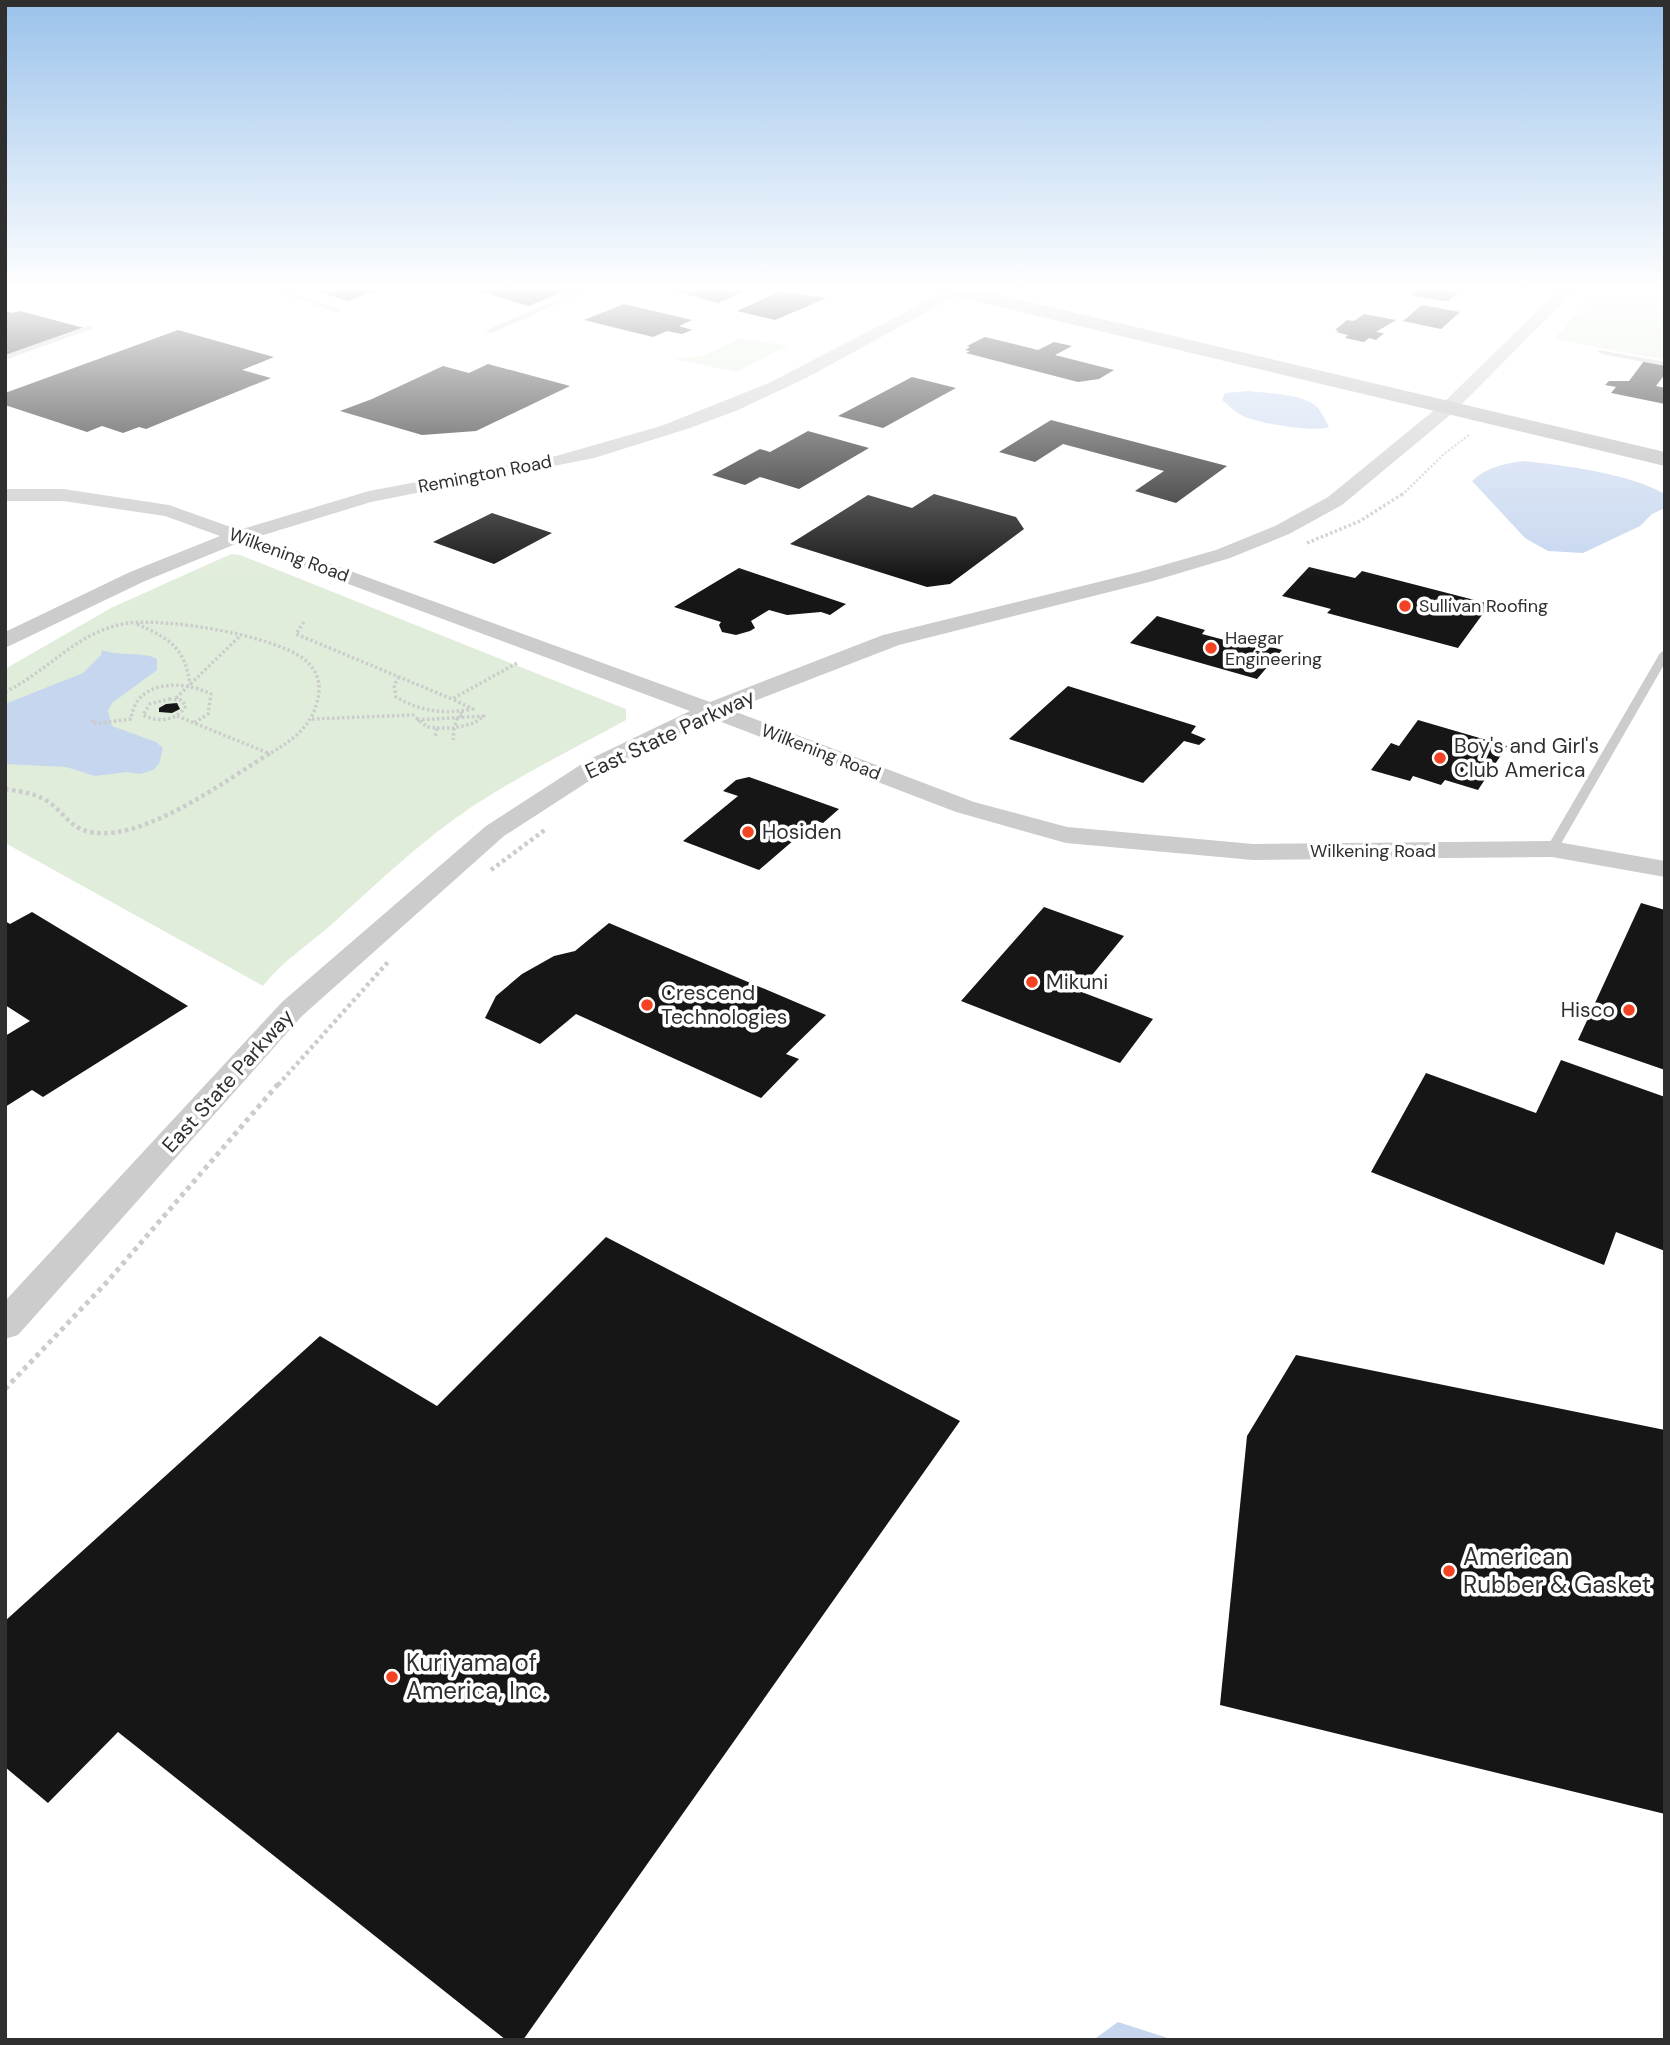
<svg xmlns="http://www.w3.org/2000/svg" width="1670" height="2045" viewBox="0 0 1670 2045" font-family="'DM Sans',sans-serif">
<style>
.green{fill:#e1eddb}
.water{fill:#c6d6ef}
.building{fill:#161616}
.lines{fill:none;stroke-linecap:round;stroke-linejoin:round}
.path-far3{stroke:#ccc;stroke-width:2.5;stroke-dasharray:2 2;stroke-linecap:butt}
.path-far2{stroke:#ccc;stroke-width:3.5;stroke-dasharray:2.5 2.5;stroke-linecap:butt}
.path-far1{stroke:#ccc;stroke-width:4.5;stroke-dasharray:3.5 3.5;stroke-linecap:butt}
.path{stroke:#ccc;stroke-width:5;stroke-dasharray:4.5 4.5;stroke-linecap:butt}
.lane{fill:#ccc;fill-rule:evenodd}
.street{fill:#ccc;fill-rule:evenodd}
.secondary{fill:#b9b9b9;fill-rule:evenodd}
.poi-dot{fill:#f44323;stroke:#fff;stroke-width:2.5}
.labels{text-anchor:middle;stroke-width:7;stroke-linejoin:round;paint-order:stroke}
.far-street-label{font-size:18px;fill:#2f2f2f;stroke:#fff}
.far-poi-label{font-size:18px;fill:#2f2f2f;stroke:#fff;text-anchor:start}
.street-label{font-size:21px;fill:#2f2f2f;stroke:#fff}
.poi-label{font-size:21px;fill:#2f2f2f;stroke:#fff;text-anchor:start}
.near-poi-label{font-size:24px;fill:#2f2f2f;stroke:#fff;text-anchor:start}
</style>
<rect width="100%" height="100%" fill="#fff"/>
<!-- green -->
<path class="green" d="M1599,290H1665V360L1554,339Z
M740,338L788,346L736,372L674,359L703,356Z
M231,554L240,555L626,709V720C575,748 522,774 473,806C421,841 376,884 330,926C307,946 282,961 263,986L5,843V669L111,608Z"/>
<!-- water -->
<path class="water" d="M1248,391C1265,393 1306,394 1318,408C1322,413 1326,421 1329,427C1313,433 1260,423 1245,417C1235,413 1230,406 1222,400L1225,393Z
M1523,461C1566,466 1627,473 1665,494V508L1652,514L1640,526L1583,553L1548,551L1525,538L1472,481C1487,467 1503,464 1523,461Z
M102,650C121,657 143,651 157,659V670L112,703L108,711L112,726L156,742L163,748L159,764L153,770L140,774L127,772L95,776L66,767L5,764V704L83,673L101,655Z
M1118,2022L1174,2040H1093Z"/>
<!-- building -->
<path class="building" d="M314,290H377V291L347,301Z
M476,290H566V291L528,306Z
M671,290H747L718,303Z
M1413,290H1460L1448,301H1443L1412,296L1414,294L1409,293Z
M780,291L827,298L775,320L737,311Z
M624,304L692,320L679,326L692,330L682,334L667,331L653,337L584,320Z
M1422,305L1460,312L1441,329L1403,321Z
M5,311L12,313L20,311L84,328L5,356Z
M1364,314L1396,320L1376,332L1384,333L1376,340L1369,338L1364,342L1345,338L1348,335L1336,332L1339,331L1335,330L1347,320L1354,321Z
M178,330L274,357L242,370L271,378L146,429L139,427L123,433L102,426L87,432L5,405V393Z
M985,337L1038,350L1054,342L1072,346L1055,355L1114,370L1099,379L1078,382L966,353L970,351L965,350L970,347L967,346Z
M1644,361L1665,365V374L1656,386L1665,388V404L1611,393L1616,387L1605,385L1609,381H1629Z
M488,364L570,386L476,431L422,435L340,411L372,399L443,366L469,373Z
M912,377L956,388L883,428L838,416Z
M1051,420L1227,466L1176,503L1135,491L1164,471L1063,444L1035,462L999,452Z
M808,431L869,448L799,489L760,477L745,485L712,475L760,449L770,452Z
M934,494L1016,517L1024,529L950,584L927,587L790,544L868,495L912,508Z
M492,513L552,533L494,564L433,542Z
M1309,567L1355,578L1362,571L1490,604L1458,648L1327,613L1331,609L1282,596Z
M739,568L846,604L830,615L821,612L787,615L769,610L751,621L755,628L750,631L736,635L722,632L719,625L721,622L674,607Z
M1157,616L1205,630L1202,634L1247,646L1252,641L1282,650L1257,679L1130,643Z
M1068,686L1196,726L1191,733L1206,739L1199,745L1184,741L1143,783L1009,739Z
M177,703L180,709L172,713L159,712V708L166,704Z
M1418,720L1507,746L1478,790L1445,780L1441,785L1413,776L1410,781L1371,770L1391,743L1399,746Z
M749,777L839,809L823,823L816,821L759,870L683,841L738,796L723,791L736,780Z
M1641,903L1665,910V1070L1578,1040Z
M1044,907L1124,936L1079,991L1153,1019L1120,1063L961,1001Z
M32,912L188,1006L43,1097L32,1090L5,1107V1036L30,1021L5,1005V921L10,924Z
M609,923L826,1015L786,1054L799,1059L761,1098L576,1014L540,1044L485,1018L496,996L522,974L554,956L575,951Z
M1561,1060L1665,1097V1251L1616,1232L1604,1265L1371,1172L1426,1073L1536,1113Z
M606,1237L960,1421L523,2040H506L118,1732L48,1803L5,1767V1621L320,1336L437,1406Z
M1296,1355L1665,1430V1814L1220,1705L1247,1436Z"/>
<g class="lines">
<!-- path-far3 -->
<path class="path-far3" d="M1402,495L1444,454L1469,435"/>
<!-- path-far2 -->
<path class="path-far2" d="M1307,543L1360,521L1404,493
M304,622L296,634L452,699L519,662
M137,624C170,639 185,647 190,685
M399,677L394,685L396,697C421,712 445,714 473,709L452,699
M5,692C49,671 78,630 129,623C167,618 272,635 304,659C314,667 320,678 319,691C316,723 295,739 269,754
M176,698L240,636
M169,699L181,700L186,706C176,721 159,723 143,715L150,704Z
M177,716L268,753
M312,719L413,715L427,727L437,728L435,738
M93,720V724L131,719C136,679 183,680 211,694L208,714L194,723
M417,720L484,716L474,723L454,728L453,740
M437,728H454L457,719L463,715L460,711"/>
<!-- path-far1 -->
<path class="path-far1" d="M5,789C24,792 40,794 54,806C64,815 71,825 83,830C136,849 227,779 272,752
M491,870L546,829
M278,1085L388,962"/>
<!-- path -->
<path class="path" d="M5,1389L107,1282L279,1083"/>
<!-- lane -->
<path class="lane" d="M270,290H282L343,310L336,312Z
M579,290H589L492,333L485,331Z
M87,326L94,328L5,360V355Z
M1599,350L1665,362V366L1602,354L1598,352Z
M1665,650V663L1558,849L1556,852H1548L1546,849L1660,653Z"/>
<!-- street -->
<path class="street" d="M948,290H967L808,377L738,410L690,428L594,458L371,502L257,537L710,702L883,635L1139,572L1216,550L1275,526L1328,497L1443,403L1559,290H1575L1455,411L1342,505L1289,534L1230,558L1153,581L899,645L731,710L974,802L1067,827L1253,844L1552,841L1665,861V877L1552,857L1253,860L1066,843L956,812L711,718L606,770L504,836L302,1016L18,1335L5,1339V1301L282,1002L486,826L588,760L690,711L238,543L145,581L5,648V632L130,572L220,536L165,516L63,501H5V489H63L169,505L239,530L369,491L556,456L661,426L769,383Z"/>
<!-- secondary -->
<path class="secondary" d="M944,290H979L1665,452V466L953,296Z"/>
</g>
<!-- sky -->
<linearGradient id="sky" x2="0" y2="1"><stop stop-color="#9ac2eb"/><stop offset="0.5" stop-color="#fff"/><stop offset="1" stop-color="#fff" stop-opacity="0"/></linearGradient>
<rect width="1670" height="577" fill="url(#sky)"/>
<!-- markers -->
<g class="poi-dot">
<circle cx="1405" cy="606" r="7"/>
<circle cx="1211" cy="648" r="7"/>
<circle cx="1440" cy="758" r="7"/>
<circle cx="748" cy="832" r="7"/>
<circle cx="1032" cy="982" r="7"/>
<circle cx="647" cy="1005" r="7"/>
<circle cx="1629" cy="1010" r="7"/>
<circle cx="1449" cy="1571" r="7"/>
<circle cx="392" cy="1677" r="7"/>
</g>
<g class="labels">
<!-- far-street labels -->
<g class="far-street-label">
<text transform="translate(485 474) rotate(-11)" y="6">Remington Road</text>
<text transform="translate(289 555) rotate(20)" y="6">Wilkening Road</text>
<text transform="translate(821 752) rotate(21)" y="6">Wilkening Road</text>
<text x="1373" y="857">Wilkening Road</text>
</g>
<!-- far-poi labels -->
<g class="far-poi-label">
<text x="1419" y="612">Sullivan Roofing</text>
<text x="1225" y="644">Haegar<tspan x="1225" dy="21">Engineering</tspan></text>
</g>
<!-- street labels -->
<g class="street-label">
<text transform="translate(670 734) rotate(-25)" y="7">East State Parkway</text>
<text transform="translate(228 1081) rotate(-48)" y="7">East State Parkway</text>
</g>
<!-- poi labels -->
<g class="poi-label">
<text x="1454" y="753">Boy's and Girl's<tspan x="1454" dy="24">Club America</tspan></text>
<text x="762" y="839">Hosiden</text>
<text x="1046" y="989">Mikuni</text>
<text x="661" y="1000">Crescend<tspan x="661" dy="24">Technologies</tspan></text>
<text x="1615" y="1017" text-anchor="end">Hisco</text>
</g>
<!-- near-poi labels -->
<g class="near-poi-label">
<text x="1463" y="1565">American<tspan x="1463" dy="28">Rubber &amp; Gasket</tspan></text>
<text x="406" y="1671">Kuriyama of<tspan x="406" dy="28">America, Inc.</tspan></text>
</g>
</g>
<!-- border -->
<rect width="1670" height="2045" fill="none" stroke="#2f2f2f" stroke-width="14"/>
</svg>
